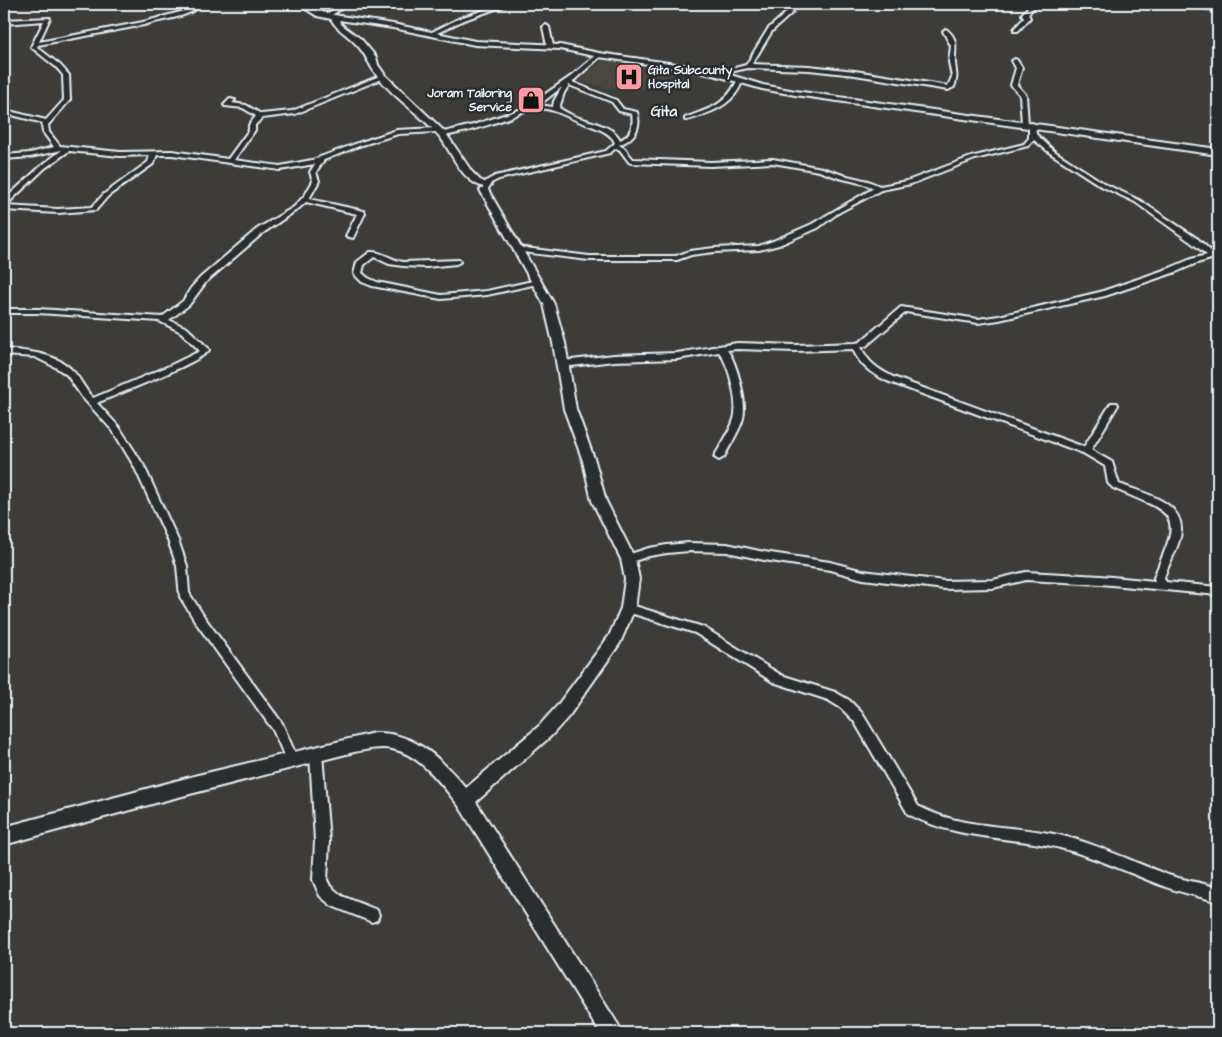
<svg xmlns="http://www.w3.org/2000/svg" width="1222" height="1037" viewBox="0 0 1222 1037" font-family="'Architects Daughter',sans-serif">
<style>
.built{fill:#4a473f}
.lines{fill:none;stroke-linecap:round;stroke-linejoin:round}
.stream{stroke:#8aa0a5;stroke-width:2}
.street-casing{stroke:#e8f1f8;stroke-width:4}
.secondary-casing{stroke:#e8f1f8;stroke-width:4}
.street{fill:#2a2d2e;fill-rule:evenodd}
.secondary{fill:#2a2d2e;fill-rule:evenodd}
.labels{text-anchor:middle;stroke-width:5;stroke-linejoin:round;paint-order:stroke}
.far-poi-label{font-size:12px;font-weight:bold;fill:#e8f1f8;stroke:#2a2d2e;text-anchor:start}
.far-quarter-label{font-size:15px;font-weight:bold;fill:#e8f1f8;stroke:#2a2d2e}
</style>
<rect width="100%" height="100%" fill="#3d3c38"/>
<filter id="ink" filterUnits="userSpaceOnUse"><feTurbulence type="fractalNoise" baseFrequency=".02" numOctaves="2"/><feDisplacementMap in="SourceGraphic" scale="10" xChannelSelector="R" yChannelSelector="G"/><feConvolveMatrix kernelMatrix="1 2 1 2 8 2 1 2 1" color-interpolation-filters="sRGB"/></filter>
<g filter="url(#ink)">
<!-- built -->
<path class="built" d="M603,60L682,72L656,89L606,88L577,81Z"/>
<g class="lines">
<!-- stream -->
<path class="stream" d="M1170,4L1218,12"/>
<!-- street casing -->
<g class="street-casing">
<path id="street" d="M6,4H12L4,9V6Z
M196,4H202C190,18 161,19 144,25L38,45L37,47L60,65L69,75L70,100L48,125L49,132L60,146L120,152L172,151L228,159L249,130V125L256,116L243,108L225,106L224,105L230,99L235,100L232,103L246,105L261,114L292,111L382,75L385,77L384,78L295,114L262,118L255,125V130L234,160L280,166L312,160L355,144L397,130L437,128L440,130L437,132L398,134L359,146L324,160L316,172L319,181L309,199L364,211L365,213L353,238L346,236L357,214L306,202L298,209L263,233L206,282L189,305L169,320L187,328L208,348L209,350C200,363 117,394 97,403L119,427L144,466L178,540L187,566L189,593L205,618L282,723L298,760L296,764L292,766L288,764L273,730L197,624L180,597L177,566L168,540L134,466L113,431L82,397L67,375L57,368L35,357L4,355V349C27,351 58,353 74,372C81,380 85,390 93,398L169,366L200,351L181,332L159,321L38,313H4V309H38L162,317L183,301L191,288L200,278L257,229L294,207L305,195L313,181L310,172L315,164L280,170L172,155H157L153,164L108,196L96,210L58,213L4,210V200L41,166L62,150L30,157L4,159V155L30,153L54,147L43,132L42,125L43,123L4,113V98L10,102L9,111L46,120L64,100L63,75L56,67L31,47L44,21L4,24V20L50,18L39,42L143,22L188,10ZM69,151L120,156L150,155L148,162L104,194L92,207L58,209L5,206L45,168Z
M342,4H348L329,17H325V15Z
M503,4H510L464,20L433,35L428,34L460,18Z
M770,4H776L793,12L772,31L752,64L809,66L855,71L948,86L952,77L949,62L951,46L943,31L946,29C960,40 954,49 955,63C956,74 958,76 954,87L948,90L855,75L809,70L748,68L716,75V73L746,65L768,29L787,12Z
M1031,4H1037L1028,14L1030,18L1018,31H1014V29L1024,18L1022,14Z
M546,25L549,27L553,46L550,48L547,46L543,27Z
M599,53L601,54V56L572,82L616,100L623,109L637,112C642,128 634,139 619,145L624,148L633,159L711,162L773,159L822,168L843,175L868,181L880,186L907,181L971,157L1024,144L1029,138V125L1032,123L1035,125L1036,134L1054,151L1105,184L1139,200L1198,239L1214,254L1218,253V257L1197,263L1176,272L1105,296L999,320L978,323L906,312L866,346L861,347C868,363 878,369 893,377L1084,447L1111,403H1117L1118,405L1091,450L1112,462L1119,484C1146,494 1191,503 1179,541C1175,554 1168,565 1164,578L1166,582L1218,587V595L1101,584L1026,580L993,588L944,589L863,579L830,570L764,560L727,552L689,551L667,553L649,556L628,563L624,562L623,559L624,556L649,548L667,545L689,543L727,544L764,552L830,562L863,571L944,581L993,580L1026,572L1101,576L1155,581L1154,578C1158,566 1164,554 1168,542C1177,516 1162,509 1141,500C1132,496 1122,492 1113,488L1108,483L1105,466L1083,453L887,381C871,373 860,366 853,349L796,351L737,349L727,350C737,362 747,402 743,418C741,428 729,447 724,457L719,460L714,457C721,445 730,432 734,419C739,403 729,364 719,352L677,359L614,361L563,367L559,364L563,361L614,355L677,353L737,343L796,345L856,343L860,342L901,307L978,319L999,316L1100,292L1170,268L1191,259L1207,255L1192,243L1135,202L1101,186L1050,153L1034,140L1028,146L975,159L911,184L881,190L838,213L818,228L779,245L759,250L714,252L691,255L677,260H589L514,251V247H517L589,256H676L690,251L714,248L759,246L773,241L812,224L834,211L874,188L864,184L839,178L819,171L773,163L711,166L631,163L629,162L620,150L616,148L610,153L499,179L491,183L487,191H483L482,190L486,181L495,176L606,151L615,143C611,132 596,128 586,124C570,119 553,107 535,108C526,109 515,116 506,119C485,126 464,133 442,136L440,135V133L473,125L525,108L570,77ZM569,85L612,102L619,111L632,114C634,126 631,135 620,140C615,126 587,121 574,116C569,114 564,111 559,108L564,93ZM562,87L554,101L553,107L539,105Z
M1015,59L1017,60L1022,68L1017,85L1026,95L1028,124L1025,126L1022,124L1020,95L1011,85L1016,68L1012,61Z
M737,81L742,82C734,102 719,109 700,116C695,118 690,120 685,120V118C710,108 724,107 737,81Z
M370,252C382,251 391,260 403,262L459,260L460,262L456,264L426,267L403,266L389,264L374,257L364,265L362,273L368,278L377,282L441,295L487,291L537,280L541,282L537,284L487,295L441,299L372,286L362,282L354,274L357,262Z
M628,604L703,627L781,675L835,692L849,700L862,713L918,806C961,829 1012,825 1059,835C1095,843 1128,860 1163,873C1181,880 1200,882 1218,888V902C1200,896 1181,893 1163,886C1129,873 1096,857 1060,848C1008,836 957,840 908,814L854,721L841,708L828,700L773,682L695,633L624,611L623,608L624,605Z
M316,748L320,750L322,754L329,841L327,880L330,886L342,896L377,910L379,915L377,920L372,922L332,906L320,896L313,880L315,841L310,754L312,750Z"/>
</g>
<!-- secondary casing -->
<g class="secondary-casing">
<path id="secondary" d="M298,4H306L322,12L334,15L393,24L475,41L560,45L599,53L683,65L721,72L763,85L795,91L1218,149V155L795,95L762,89L717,76L683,69L599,57L560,49L475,45L393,28L339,20L342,25L361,39L376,57L378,65L385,75L445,132L472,172L480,180L491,185L487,188L554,304L565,343L576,409L595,461L606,501L635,559L639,579L635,608L620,643L569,716L551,736L476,802L619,1026L622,1033H600L459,806C442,785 420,754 392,749C379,746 366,750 354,752L159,802L4,845V827L198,775L374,733C414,731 442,760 466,788L539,726L557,706L609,636L621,608L625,579L621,559L592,501L583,461L564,409L553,343L544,304L480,190L484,187C461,181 453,154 440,137C422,115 396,100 379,78C369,66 366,53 355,43C347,34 337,30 331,19L317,16Z"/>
</g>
<!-- street -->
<use href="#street" class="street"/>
<!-- secondary -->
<use href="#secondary" class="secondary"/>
</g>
</g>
<!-- icons -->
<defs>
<g id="hospital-square" transform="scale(1.4375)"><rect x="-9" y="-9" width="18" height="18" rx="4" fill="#ff9aa2" stroke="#2a2d2e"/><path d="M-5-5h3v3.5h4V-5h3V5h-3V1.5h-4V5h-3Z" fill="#111"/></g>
<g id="shop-square" transform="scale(1.4375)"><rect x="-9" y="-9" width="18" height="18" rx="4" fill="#ff9aa2" stroke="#2a2d2e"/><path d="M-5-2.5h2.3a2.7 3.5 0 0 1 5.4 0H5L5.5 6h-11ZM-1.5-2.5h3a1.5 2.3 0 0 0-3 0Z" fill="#111"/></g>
</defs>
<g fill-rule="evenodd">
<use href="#hospital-square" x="629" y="77"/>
<use href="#shop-square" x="531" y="100"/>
</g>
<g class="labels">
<!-- far-poi labels -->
<g class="far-poi-label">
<text x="648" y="74">Gita Subcounty<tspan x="648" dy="14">Hospital</tspan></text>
<text x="512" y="97" text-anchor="end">Joram Tailoring<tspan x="512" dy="14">Service</tspan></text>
</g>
<!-- far-quarter labels -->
<g class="far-quarter-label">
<text x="664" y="116">Gita</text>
</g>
</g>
<!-- margin -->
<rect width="1222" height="1037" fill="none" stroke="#2a2d2e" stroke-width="20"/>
<rect x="10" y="10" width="1202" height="1017" fill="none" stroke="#e8f1f8" stroke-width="2" filter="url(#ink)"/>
</svg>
